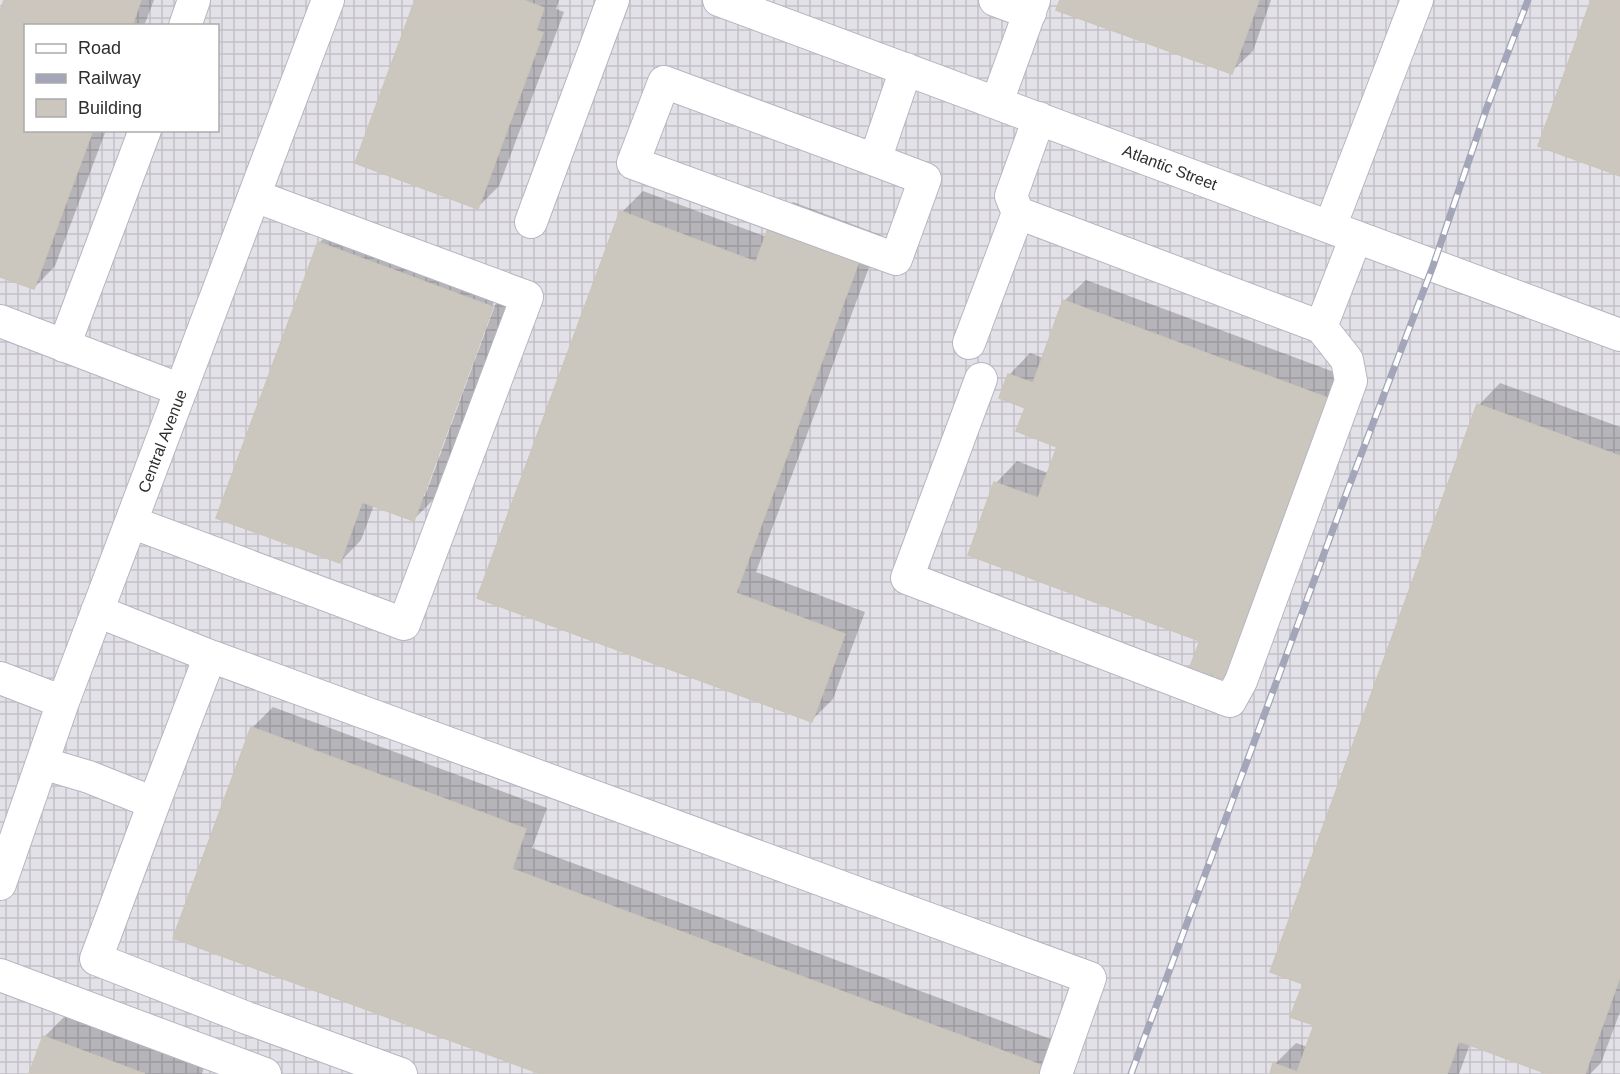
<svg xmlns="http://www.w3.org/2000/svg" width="1620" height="1074" viewBox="0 0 1620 1074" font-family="Helvetica,sans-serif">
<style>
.industrial{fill:url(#industrial-grid);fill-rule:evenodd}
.shadow{fill:#0003;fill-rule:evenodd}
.building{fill:#cbc7bf;stroke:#cbc5ba;stroke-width:1.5}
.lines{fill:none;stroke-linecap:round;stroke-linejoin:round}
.minor-casing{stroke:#b4b7c1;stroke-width:34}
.minor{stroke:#fff;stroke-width:32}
.rail-casing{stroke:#a3a6b8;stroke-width:7}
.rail{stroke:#fff;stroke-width:4.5;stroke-dasharray:14;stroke-linecap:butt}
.labels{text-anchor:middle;stroke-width:4.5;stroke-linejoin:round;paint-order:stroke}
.street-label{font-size:16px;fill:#2e2e2e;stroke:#fff}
</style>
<defs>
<pattern id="industrial-grid" width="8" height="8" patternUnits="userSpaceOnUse" patternTransform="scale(1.5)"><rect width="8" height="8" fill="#e3e1e8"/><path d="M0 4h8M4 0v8" fill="none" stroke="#c3c1c7"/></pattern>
</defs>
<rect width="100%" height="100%" fill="#efe9e1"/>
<!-- industrial -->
<path class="industrial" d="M0,0H1620V1074H0ZM26,26H218V130H26Z"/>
<!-- shadow -->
<path class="shadow" d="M6,0H154L144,26H26V130H106L55,266L34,288L0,275V16Z
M417,0H559L556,9L564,12L499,186L478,207Z
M1062,0H1271L1253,51L1231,72Z
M643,191L767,237L772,223L793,202L881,235L756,572L865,612L833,699L812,720L479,597L622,212Z
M341,221L514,285L435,498L414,519L374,505L361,540L340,562L319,243ZM495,299L497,300L425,496H422Z
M1086,280L1353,379L1216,674L1206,685L1201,641L996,483L1017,461L1048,473L1059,446L1027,407L1009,375L1030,353L1043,358L1064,301Z
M1500,383L1620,427V1012L1601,1063L1590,1074H1553L1470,1044L1459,1074H1271L1275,1064L1296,1043L1308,1047L1316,1024L1305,983L1272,971L1479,405Z
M273,707L547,808L532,848L1067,1045L1056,1074H545L252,728Z
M65,1016L204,1067L202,1074H30L44,1037Z"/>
<!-- building -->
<path class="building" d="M4,0H141L132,26H26V130H93L34,289L0,277V11Z
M415,0H523L544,8L536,30L543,33L478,209L355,163Z
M1060,0H1259L1232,74L1056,10Z
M1591,0H1620V176L1538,146Z
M620,211L756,262L770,223L861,256L736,593L845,634L812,722L477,598Z
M318,242L493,307L414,521L362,502L340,563L216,518Z
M1063,300L1333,400L1228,681L1211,674L1206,686L1185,679L1200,641L968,555L994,482L1038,498L1057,447L1016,431L1025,408L999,398L1008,374L1033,383Z
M1477,404L1620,456V977L1585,1074H1548L1459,1041L1447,1074H1270L1273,1063L1297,1072L1314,1025L1290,1017L1303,984L1270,972Z
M251,727L526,829L512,869L1046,1067L1044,1074H541L173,938Z
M43,1036L145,1074H29Z"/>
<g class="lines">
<!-- minor casing -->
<g class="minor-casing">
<path id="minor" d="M719,0L1620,335
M995,0L1030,13
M185,26L194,0
M997,102L1034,0
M875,160L925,179L896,259L633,163L664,82L875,160L906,69
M1018,213L1011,196L1039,118
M531,222L613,0
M1330,227L1417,0
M0,321L181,390
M969,343L1018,213L1321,327L1356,237
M64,346L145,130
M981,379L907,578L1230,701L1241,681L1351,381L1347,360L1321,327
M131,522L404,624L527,297L255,196
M97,611L210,656
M0,678L63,702
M42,763L89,777L154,803L96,959L247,1018L401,1074
M154,803L210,656L1090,978L1056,1074
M0,884L63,702L328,0
M0,975L265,1074"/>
</g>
<!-- minor -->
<use href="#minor" class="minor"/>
<!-- rail casing -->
<g class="rail-casing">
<path id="rail" d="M1131,1074L1348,489L1433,266L1486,110L1528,0"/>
</g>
<!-- rail -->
<use href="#rail" class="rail"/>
</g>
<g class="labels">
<!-- street labels -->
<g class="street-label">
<text transform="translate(1170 167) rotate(21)" y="6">Atlantic Street</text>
<text transform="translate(162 441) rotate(-69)" y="6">Central Avenue</text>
</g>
</g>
<!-- legend -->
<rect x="24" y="24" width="195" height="108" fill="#ffffff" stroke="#ababab" stroke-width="1.5"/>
<rect x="36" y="44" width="30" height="9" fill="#ffffff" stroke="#ababab" stroke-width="1.5"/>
<text x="78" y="54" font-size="18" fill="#2e2e2e">Road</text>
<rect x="36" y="74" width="30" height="9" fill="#a3a6b8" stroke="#ababab" stroke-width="1.5"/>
<text x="78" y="84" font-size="18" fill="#2e2e2e">Railway</text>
<rect x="36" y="99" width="30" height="18" fill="#cbc7bf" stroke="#ababab" stroke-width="1.5"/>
<text x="78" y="114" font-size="18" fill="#2e2e2e">Building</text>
</svg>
